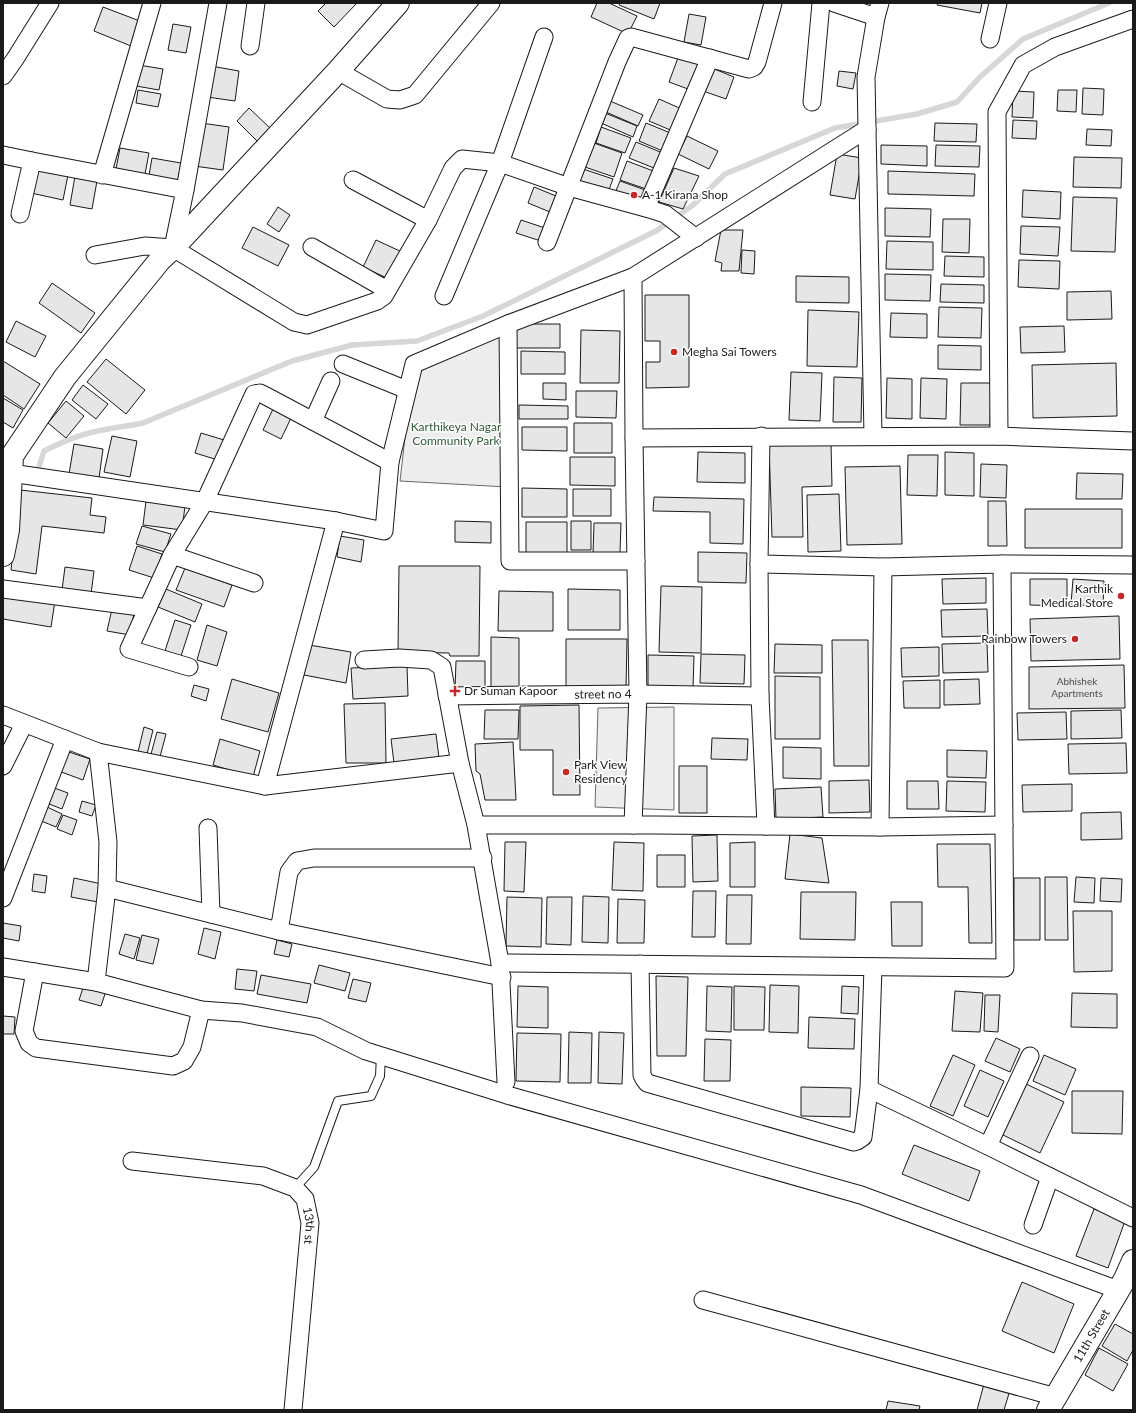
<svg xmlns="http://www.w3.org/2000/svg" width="1136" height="1413" viewBox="0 0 1136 1413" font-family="Lato,sans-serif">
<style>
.built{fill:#ededed;stroke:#6a6a6a}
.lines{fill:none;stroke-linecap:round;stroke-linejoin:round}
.stream{stroke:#d7d7d7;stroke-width:5.5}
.building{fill:#e6e6e6;stroke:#1a1a1a}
.lane-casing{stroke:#1a1a1a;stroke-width:10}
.street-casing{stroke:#1a1a1a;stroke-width:19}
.secondary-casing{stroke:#1a1a1a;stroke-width:24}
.lane{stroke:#fff;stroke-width:8}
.street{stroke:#fff;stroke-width:17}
.secondary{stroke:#fff;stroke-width:22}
.poi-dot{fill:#c62828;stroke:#fff;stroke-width:1.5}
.labels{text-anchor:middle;stroke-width:3;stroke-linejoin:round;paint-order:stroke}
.number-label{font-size:10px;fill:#4d4d4d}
.poi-label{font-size:12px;fill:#1a1a1a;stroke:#fff;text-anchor:start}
.park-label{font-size:12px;fill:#2b5a34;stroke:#fff}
.street-label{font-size:12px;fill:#1a1a1a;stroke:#fff}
</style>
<rect width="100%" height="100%" fill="#fff"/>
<!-- built -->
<path class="built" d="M505,335L507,487L400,481L407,420L416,367Z
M674,707V810L595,807L598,708Z"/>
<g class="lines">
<!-- stream -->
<path class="stream" d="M39,467L44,451C62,442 83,433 103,430C116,427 130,426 143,423L292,361L352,345L417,341L483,316L656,231L693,205L725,174L835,128L917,114L957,102L980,77L1023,39L1109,3"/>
</g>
<!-- building -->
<path class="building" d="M326,3H357L334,27L318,11Z
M597,3H609L637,16L628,34L591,17Z
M620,3H660L654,19L619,5Z
M938,3H982L980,13L937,5Z
M103,7L145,23L136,48L94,31Z
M689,14L706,17L701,45L684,42Z
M173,24L191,27L186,53L168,50Z
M679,55L699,63L688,89L669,82Z
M139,65L163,69L159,90L136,86Z
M211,66L239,71L235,101L207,97Z
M712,68L734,77L726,99L703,91Z
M839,71L856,73L853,89L837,86Z
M1083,88L1104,89L1103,115L1082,114Z
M138,90L161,94L158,107L136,103Z
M1058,90H1077L1076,112L1057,111Z
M1013,91L1034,92L1033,118L1012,117Z
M659,99L684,110L675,132L649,121Z
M610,101L643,115L638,126L606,112Z
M249,108L271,129L258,142L237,121Z
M605,113L637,126L633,137L601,123Z
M1013,120L1037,121L1036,139L1012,138Z
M201,123L229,127L223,170L194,166Z
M646,123L673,134L665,152L639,141Z
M935,123L977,124L976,142L934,141Z
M601,127L631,138L625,153L596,143Z
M1087,129L1112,130L1111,146L1086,145Z
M687,136L718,151L709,169L678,154Z
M591,142L622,153L614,177L582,166Z
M636,142L665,154L659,170L629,158Z
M881,145L927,146V166L881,164Z
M936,145L980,146L979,167L935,166Z
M120,148L149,153L144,179L115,174Z
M837,154L862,158L855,199L830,195Z
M1074,157L1122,158L1121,188L1073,187Z
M152,158L181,163L177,186L148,181Z
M627,161L656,172L649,190L620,180Z
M36,168L68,175L63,200L31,193Z
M674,168L699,176L683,209L659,202Z
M583,169L613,179L607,195L578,185Z
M888,171L975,174L974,196L888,194Z
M75,176L97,181L92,209L70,205Z
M620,181L648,191L643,203L615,193Z
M534,187L556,196L550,212L528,203Z
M1023,190L1061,192L1060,219L1022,217Z
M1073,197L1117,198L1115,252L1071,251Z
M278,207L290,215L279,232L267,224Z
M885,208L931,209L930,237L885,236Z
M943,219H970L969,253L942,252Z
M521,220L548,229L544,242L516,233Z
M1021,226L1060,227L1058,256L1020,254Z
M253,227L289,245L278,266L242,248Z
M721,230H743L739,271H721L722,263L715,261Z
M376,240L402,252L389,279L363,267Z
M887,241L933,242V270L886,269Z
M742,250L755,251L754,274L741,273Z
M945,256L984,257V277L944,276Z
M1019,260L1060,261L1059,289L1018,287Z
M885,274L931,275L930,301L885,300Z
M796,276L849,277V303L796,302Z
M52,283L95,313L81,333L39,303Z
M941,284L984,285V303L940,302Z
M1111,291L1112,319L1067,320V292Z
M645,295H689V387L646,388V362H660V341H645Z
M939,307L982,308L981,338L938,337Z
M808,310L859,312L857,367L807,366Z
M891,313L927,314V338L890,337Z
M16,321L46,336L35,357L6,342Z
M514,324H560V348H514Z
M1064,326L1065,352L1021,353L1020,327Z
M581,330L620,331L619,383H580Z
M938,345L981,346V370L938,369Z
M521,351L565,352V374H521Z
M106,359L145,390L126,414L87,382Z
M3,361L40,384L24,409L3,395Z
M1116,363L1117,416L1033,418L1032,365Z
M791,372L822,373L820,421L789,420Z
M834,377L862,378L861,422H833Z
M887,378L912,379V419L886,418Z
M921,378L947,379L946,419L920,418Z
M543,383H566V400L543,399Z
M961,383H991L990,425H960Z
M83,385L108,404L96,419L72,400Z
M576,391H617L616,418L576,417Z
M3,398L23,410L13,428L3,422Z
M66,401L84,416L66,438L48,423Z
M519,405L568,406V419H519Z
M273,409L291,418L281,439L263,430Z
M574,423H612V453H574Z
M522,427H567V451L522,450Z
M201,433L224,440L218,460L195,453Z
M112,436L137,441L130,477L104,472Z
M831,443L832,486L802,487L803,537H772L769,444Z
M74,444L103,449L99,478L69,474Z
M698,452L745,453V483L697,482Z
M945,452L974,453V496L945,495Z
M908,455H938L937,496L907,495Z
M570,457H615V486L570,485Z
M981,464L1007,465L1006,498L980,497Z
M900,466L902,544L847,545L845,467Z
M1077,473L1123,474L1122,499H1076Z
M522,488L567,489V517H522Z
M573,489H611V516H573Z
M20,490L92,498L90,515L106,517L104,533L42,526L36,574L11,570Z
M839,494L841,551L808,552L807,495Z
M654,497L744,499L743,544L710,543V512L653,511Z
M146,501L185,506L182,530L143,525Z
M988,501H1006L1007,546H988Z
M1025,509H1122V548H1025Z
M455,521L491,522V543L455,542Z
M571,521H591V550H571Z
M526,522H567V554H526Z
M594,523H621L620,553H593Z
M142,526L171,534L165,552L136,544Z
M340,536L364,540L361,562L337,557Z
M137,546L162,554L154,578L129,570Z
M698,552L747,553L746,583L698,582Z
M399,566H480L479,656H450L449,653L398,652Z
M65,567L94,571L91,594L62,590Z
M185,568L232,585L224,607L176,590Z
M986,578V603L943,604L942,579Z
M1030,579H1067V606L1030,605Z
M1073,579L1104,581L1103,607L1071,604Z
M661,586L702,587L701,653L659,652Z
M166,589L202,604L195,622L158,607Z
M568,589L620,590V630H568Z
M499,591L553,592V631H498Z
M3,592L55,601L51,627L3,619Z
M112,609L134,613L130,635L107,631Z
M987,609L988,636L942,637L941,610Z
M1119,616L1120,659L1031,661L1030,619Z
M175,620L191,625L181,656L165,651Z
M207,625L227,632L217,666L197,660Z
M491,637L519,638V688H491Z
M566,639H627L626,689L566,688Z
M832,640H868L869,766H834Z
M987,643L988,672L943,673L942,644Z
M775,644L822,645V673H774Z
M309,645L351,652L346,683L304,675Z
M939,647V676L902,677L901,648Z
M701,654L745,655L744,684L700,683Z
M648,655L694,656L693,688L648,686Z
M456,661H485V691L455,690Z
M1124,665L1125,708L1029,709V667Z
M407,666L408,696L353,699L351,668Z
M775,676L820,677V739H775Z
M232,679L279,693L268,732L221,719Z
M979,679L980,704L944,705V680Z
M940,680V708H904L903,681Z
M194,685L209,689L206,701L191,696Z
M385,703L386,763H346L344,704Z
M579,705L580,795H553V750H520V706Z
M485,710H519L518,739H484Z
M1121,710L1122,738L1071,739V711Z
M1066,712L1067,739L1018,740L1017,713Z
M144,727L153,730L147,754L138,752Z
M157,732L166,734L160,757L151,754Z
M436,734L439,758L394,763L391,739Z
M712,738L748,739L747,760L711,759Z
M220,739L260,751L253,777L213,765Z
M513,742L516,800H485L480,774L476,771L475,744Z
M1126,743L1127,773L1069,774L1068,744Z
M783,747L821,748V779L783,778Z
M63,750L90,759L83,780L56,770Z
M947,750L987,751L986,778L947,777Z
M679,766H707V813H679Z
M869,780L870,812L829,813V781Z
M907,781H938L939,809H907Z
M947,781L986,782L985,812L946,811Z
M1072,784V811L1023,812L1022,785Z
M49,786L68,793L62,809L44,802Z
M821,787L823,817L776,819L775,789Z
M82,801L96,805L92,816L79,812Z
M45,806L62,814L56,827L39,820Z
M1121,812L1122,839L1081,840V813Z
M63,815L77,820L72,835L57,829Z
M790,834L822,838L829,883L785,879Z
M717,835L718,881L693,882L692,836Z
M505,842H526L524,892L504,891Z
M614,842L644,843L643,891L612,890Z
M755,842V887H730V843Z
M937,844H990L992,943H969L968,887H938Z
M657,855H685V887H657Z
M34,874L47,876L45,893L32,891Z
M1045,877H1067L1068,940H1045Z
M1076,877L1095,878L1094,903L1074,902Z
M74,878L102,884L98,902L71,897Z
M1014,878H1040V940H1014Z
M1101,878L1122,879L1121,902L1100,901Z
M693,891H716L715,937H692Z
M801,892H856L855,940L800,939Z
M727,895H752L751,944H726Z
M583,896L609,897L608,943L582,942Z
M507,897L542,898L541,947L506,946Z
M547,897H572L571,945L546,944Z
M618,899L645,900L644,943H617Z
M891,902H922V946H892Z
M1073,911H1112V971L1074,972Z
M3,923L21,926L19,941L3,938Z
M204,928L221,932L215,959L198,954Z
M125,934L140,938L134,959L119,954Z
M142,935L159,939L153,964L136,960Z
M277,940L292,944L289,957L274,954Z
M319,965L350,973L345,991L314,983Z
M237,969L257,971L254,991L235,989Z
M261,975L311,984L307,1003L257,994Z
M656,976L688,977L686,1056H657Z
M353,979L371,983L366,1002L348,998Z
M84,985L106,991L101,1006L79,1000Z
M770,985L799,986L798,1033L769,1032Z
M518,986L548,987V1028L517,1027Z
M707,986L732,987L731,1032L706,1031Z
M734,986L765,987L764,1030H734Z
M842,986L859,987L858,1014L841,1013Z
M955,991L983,993L980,1032L952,1031Z
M1072,993L1117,994V1028L1071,1027Z
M985,995H1000L998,1032L984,1031Z
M3,1016L15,1017L14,1034H3Z
M809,1017L855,1019L854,1049L808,1048Z
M569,1032L592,1033L591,1083H568Z
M599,1032L624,1033L622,1084L598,1083Z
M517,1033L561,1034L560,1082L516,1081Z
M996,1038L1020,1049L1010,1072L985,1061Z
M705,1039L731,1040L730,1081H704Z
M953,1055L975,1065L953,1116L930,1106Z
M1044,1055L1076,1069L1065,1095L1033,1081Z
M980,1070L1004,1081L988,1117L964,1106Z
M1024,1083L1064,1102L1040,1153L1001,1134Z
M801,1087L851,1088L850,1117L801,1116Z
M1072,1091H1123L1122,1134L1072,1133Z
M914,1145L980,1171L969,1201L902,1174Z
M1094,1209L1125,1221L1108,1268L1076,1256Z
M1022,1282L1074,1304L1054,1353L1002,1331Z
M1115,1324L1133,1334V1350L1127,1361L1102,1346Z
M1099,1348L1128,1364L1113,1391L1085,1375Z
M984,1384L1010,1390L1004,1410H977Z
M888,1401L920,1406L919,1410H886Z"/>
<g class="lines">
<!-- lane casing -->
<g class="lane-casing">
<path id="lane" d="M295,1188L314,1167L338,1101L371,1096L380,1076L381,1055"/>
</g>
<!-- street casing -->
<g class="street-casing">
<g id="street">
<path d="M218,3L185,190L173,248L294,322L307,325L377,301L384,296L428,220L453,168L462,159L500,163L569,187L646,208L665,214L696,238"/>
<path d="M834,3L876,17"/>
<path d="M990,39L998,3"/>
<path d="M250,46L256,3"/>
<path d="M338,71L387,99L400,100L415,95L491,3"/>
<path d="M3,76L15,59L50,3"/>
<path d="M812,102L821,3"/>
<path d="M3,155L32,161"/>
<path d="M102,175L152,3"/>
<path d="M353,180L428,220"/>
<path d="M646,208L710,58"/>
<path d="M20,214L32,161L185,190"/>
<path d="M547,242L617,62L628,38L631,37L749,69L754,67L757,62L773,3"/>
<path d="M312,247L387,290"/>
<path d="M95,255L145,246L173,248"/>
<path d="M444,296L500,163L544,37"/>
<path d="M508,324L510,561H636"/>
<path d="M343,364L407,390"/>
<path d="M313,421L331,381"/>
<path d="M761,436L759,564L760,696L766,826"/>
<path d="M873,436L866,77L876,17L880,3"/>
<path d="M999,436L997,112L1023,65L1055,47L1133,19"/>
<path d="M634,438L999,436L1133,441"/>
<path d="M11,473L336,521L384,531L390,462L414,364L508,324L633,277L867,129"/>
<path d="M172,555L254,583"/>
<path d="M759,564L883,567L1002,564L1133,565"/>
<path d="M3,589L148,608"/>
<path d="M364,660L399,658L431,660L442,667L460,763L476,825L500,963L506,1082"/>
<path d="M189,667L129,649L172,555L205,501L254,394L260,393L264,395L390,462"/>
<path id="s1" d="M447,696L638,694L760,696"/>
<path d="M3,715L98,752L265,786L460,763"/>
<path d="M3,766L24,724"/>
<path d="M265,786L336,521"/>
<path d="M476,825H655L880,827L1004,825"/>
<path d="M633,825L638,694L634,438L633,277"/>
<path d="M880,827L883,567"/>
<path d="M208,828L211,914"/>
<path d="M107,888L279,931L502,977"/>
<path d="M3,898L65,739"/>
<path d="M279,931L289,872L297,861L314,858H483"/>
<path d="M500,963L1005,968L1002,564"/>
<path d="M640,964L642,1075L644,1079L647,1083L854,1142L857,1141L863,1137L869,1089L873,967"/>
<path d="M3,967L96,982L201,1010L242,1013L317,1027L366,1051L507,1095L861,1195L1118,1290"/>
<path d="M35,972L24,1031L29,1043L36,1048L173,1066L184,1061L192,1047L201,1010"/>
<path d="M96,982L107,888L108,842L98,752"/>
<path d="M869,1089L988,1146L1133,1218"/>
<path d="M988,1146L1030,1056"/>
<path id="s2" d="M132,1161L263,1176L295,1188L305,1199L310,1223L293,1410"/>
<path d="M1033,1225L1050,1177"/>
<path d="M703,1300L1056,1397"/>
</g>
</g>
<!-- secondary casing -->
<g class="secondary-casing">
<g id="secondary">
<path d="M3,555L8,530L12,456L65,377L160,260L173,248L338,71L398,3"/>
<path id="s3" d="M1048,1410L1125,1279L1133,1261"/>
</g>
</g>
<!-- lane -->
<use href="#lane" class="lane"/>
<!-- street -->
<use href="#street" class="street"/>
<!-- secondary -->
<use href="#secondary" class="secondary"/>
</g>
<!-- markers -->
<g class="poi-dot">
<circle cx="634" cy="195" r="4"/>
<circle cx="674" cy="352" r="4"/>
<circle cx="1121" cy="596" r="4"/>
<circle cx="1075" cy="639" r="4"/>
<path d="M453 685h4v4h4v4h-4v4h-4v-4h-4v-4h4z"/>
<circle cx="566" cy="772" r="4"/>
</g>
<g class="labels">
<!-- number labels -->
<g class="number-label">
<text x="1077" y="685">Abhishek<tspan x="1077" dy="12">Apartments</tspan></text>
</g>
<!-- poi labels -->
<g class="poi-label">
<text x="642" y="199">A-1 Kirana Shop</text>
<text x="682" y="356">Megha Sai Towers</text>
<text x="1113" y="593" text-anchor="end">Karthik<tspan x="1113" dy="14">Medical Store</tspan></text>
<text x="1067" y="643" text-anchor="end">Rainbow Towers</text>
<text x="464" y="695">Dr Suman Kapoor</text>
<text x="574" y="769">Park View<tspan x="574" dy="14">Residency</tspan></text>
</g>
<!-- park labels -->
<g class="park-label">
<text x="456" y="431">Karthikeya Nagar<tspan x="456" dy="14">Community Park</tspan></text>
</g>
<!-- street labels -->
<g class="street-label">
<text dy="4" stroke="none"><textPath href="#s1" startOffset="156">street no 4</textPath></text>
<text dy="4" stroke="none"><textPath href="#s2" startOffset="208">13th st</textPath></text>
<text dy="4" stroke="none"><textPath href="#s3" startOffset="86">11th Street</textPath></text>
</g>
</g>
<!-- border -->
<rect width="1136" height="1413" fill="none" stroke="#1a1a1a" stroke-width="8"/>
</svg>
